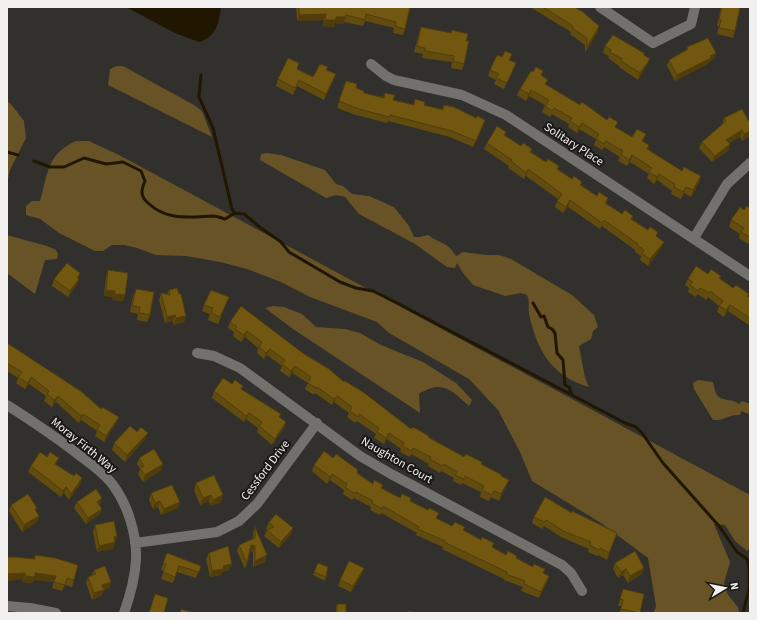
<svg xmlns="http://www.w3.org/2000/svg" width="757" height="620" viewBox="0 0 757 620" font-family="'Source Sans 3',sans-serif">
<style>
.green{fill:#675325}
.water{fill:#211600}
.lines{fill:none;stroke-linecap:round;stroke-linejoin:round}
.stream{stroke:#211600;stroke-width:3}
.street{stroke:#73716d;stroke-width:10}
.wall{fill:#624b0e}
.shaded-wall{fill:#503d0b}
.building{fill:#725710;stroke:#503d0b}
.labels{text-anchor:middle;stroke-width:4;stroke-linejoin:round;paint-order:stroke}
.street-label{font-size:12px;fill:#f1f0ee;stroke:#191816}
</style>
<rect width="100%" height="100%" fill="#31302c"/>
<!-- green -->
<path class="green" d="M117,66H123L194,105L202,111L212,137L108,85L110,69Z
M7,101L11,104L24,121L26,138L10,170L7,184Z
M76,141H89L119,155L750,495V548L747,551L735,541L725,525L714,524L730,562L724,583L728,595L738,607L739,613H654L656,606L648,558L601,523L532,481L520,452L498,410L469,379L389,333L377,322L310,297L281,282L247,269L220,262L186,256L156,255L137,248L124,245H112L103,251H95L59,233L40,219L26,215V206L32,201H40C48,173 47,154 76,141Z
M267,153L281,155L325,170L336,184L343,186L352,194L369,196L394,207L409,226L414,237H420L428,235C440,244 447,241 456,256L463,252L486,255H499L511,259L572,295L594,315L598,327L593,331L591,339L579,346L585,378L589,387C551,376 537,350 529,314C528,307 530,302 527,295L521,293L505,296L473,285L463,273L457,263L455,268L447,267L415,244L359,214L345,197L336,195L326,198L260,160L261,154Z
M7,235L47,246L56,250L58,254L57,259L45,260L35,294L7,273Z
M273,306L284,307L302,314L316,327L345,329L360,333L381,345L423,362L456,383L472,400L469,406C452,390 441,379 419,394L420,413L293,329L265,308Z
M698,380L713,382C714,386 715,392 717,395C722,402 732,398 739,404L742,401L750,404V416L749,414L741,411L740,415C729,414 724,421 713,420L694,389L693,383Z"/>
<!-- water -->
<path class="water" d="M126,7H221C219,23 216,37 199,42L175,33Z"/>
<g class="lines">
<!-- stream -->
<path class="stream" d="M201,75L199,97L213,128L232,209L235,213
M7,152L18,155
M34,161L50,167H64L84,158L106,164L123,162L141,171L145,181C141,190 140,196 148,203C167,221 189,217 213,216C218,216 221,218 225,219L235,213L244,214L261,228L281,242L289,252L340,282L356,288L373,291L399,304L625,423L636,427L642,433L663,463L719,526L737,552L747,559L749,567V589L743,613
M533,303L541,317L544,316L548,327L552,329L555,333L557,353L563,360L565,385L569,387L572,395"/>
<!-- street -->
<path class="street" d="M600,7L653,43L691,24L695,7
M371,64L386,76L394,80L462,95L506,115L750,276
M694,238L727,184L750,163
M197,353L214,356L240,368L360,456L391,474L562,565L571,573L582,591
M7,405C32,421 56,437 79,455C91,464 104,473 113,485C128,505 137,535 136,560C135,578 130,596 124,613
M135,543L217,532L239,521L257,504L317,423
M7,606L30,608L56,613"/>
</g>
<!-- wall -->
<path class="wall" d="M296,7H410L405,29L403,35L393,33L394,28L365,21L363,26L344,22L343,24L335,23L334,27L323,26L324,20L297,21Z
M530,7H574L599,26L597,33L585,53V45L570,34L571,32Z
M721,7H740L735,31L733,38L717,34L719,26H717Z
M421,27L451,33L452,30L466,41L464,64L462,70L451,68L452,62L422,58L423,54L414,52L419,33Z
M605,46L644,53V55L650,59L647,65L638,80L619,67V66L608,58L609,56L603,53Z
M687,47L716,53L714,59L709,62L708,64L675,81L667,66L669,60L686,50Z
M510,60L516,63L504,89L494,84L496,80L488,76L490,70Z
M297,69L313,77L327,70L336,74L333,81L324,100L297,86L293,95L276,86L278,79Z
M533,72L542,76L546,85L632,137L646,134L643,141L649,145L648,149L699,183L691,197L684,193L681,199L671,194L672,191L657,180L654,184L647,178L649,174L630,162L627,166L618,161L620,157L604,147L602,150L594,145L596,139L579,129L577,133L568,127L569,124L552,114L550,117L542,112L545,105L529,96L526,101L517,95L520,89Z
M346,81L364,93L383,97L385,93L393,100L413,105L415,99L424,105L442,109L444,105L483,126L473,147L450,137L388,121L387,123L356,115L337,108Z
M724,118L750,123V136L742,141L740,137L729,143L730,144L728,151L712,162L699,148L702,142L722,125Z
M506,132L505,135L521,146L532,149L531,152L572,179L582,182L581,185L597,196L608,198L606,204L622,214L633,216L632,219L657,237L661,248L648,266L640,260L641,256L635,252V250L602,226L600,229L568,207L563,213L555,207L558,199L526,176L524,179L508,168L509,166L484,149L487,143Z
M750,208V241L748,244L739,238L740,234L729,227L731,220L744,210Z
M108,270L125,295L123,301L112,300L113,297L104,296L106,277Z
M80,273L76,286L68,297L52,286L54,279Z
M721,276L720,279L733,288L749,294L748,297L750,298V326L728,311L724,317L717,312L719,306L708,297L706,300L698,294L696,297L688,292L689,288L685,285L688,279Z
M136,289L150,315L147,322L137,320L138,314L130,312L133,296Z
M169,290L179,294L186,316L184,322L174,325L173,321L165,323L159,300L161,293L167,294Z
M229,297L218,324L208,320L210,314L202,311L204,305Z
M230,322L304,354L411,429L429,438L464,457L481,464L501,476L506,486L499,501L491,497L489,501L480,497L481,492L462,483L461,485L453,481L454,478L441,471L440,473L428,466L429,464L411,454L410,457L400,452L401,449L387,439L384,444L374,438L376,434L357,421L355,423L347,417L349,413L334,402L332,405L315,393L314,395L305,389L308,383L292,373L289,377L280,371L282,366L267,355L264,359L257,353L258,348L245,337L241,342L233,336L234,332L228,328Z
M7,343L116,423L104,442L95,436L97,431L81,420L79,423L56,402L52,407L44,401L46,396L29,384L25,389L16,383L18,378L7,371Z
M232,384L243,386L241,389L286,422L284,428L272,445L257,432L258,428L246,419L244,422L212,398L214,391Z
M137,432L148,433L145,439L125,462L112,450L114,443Z
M139,458L161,470L143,482L138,474L140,469L137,464Z
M333,458L358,470L357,473L373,484L400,498H411L410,501L436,519L452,526L464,531L492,548L506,555L516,558L533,567L545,569L543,573L549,576L547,582L539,598L521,591L523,587L504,580V579L442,549L443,547L416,535L417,533L381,513L380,515L370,510L371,507L354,498L352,500L343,494L344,490L330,480L327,484L312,471L314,465Z
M57,465L74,476L82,478L80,484L69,500L64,493L61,497L28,472L31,466Z
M196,483L221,502L211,506L209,501L200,505L194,490Z
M151,493L180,502L178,508L161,515L158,507L153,509L149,500Z
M77,502L100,505L102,509L99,515L86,524L74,508Z
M11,505L36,511L39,516L37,522L22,532L9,511Z
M572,513L617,533L607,560L598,555L597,556L588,552L589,549L561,537L544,526L542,529L532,523L534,517Z
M269,522L293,528L291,534L279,548L264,536L267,530L266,529Z
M95,525L117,536L113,549L97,552L93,532Z
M255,527L265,562L253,567V552H250L247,563L245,569L237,551L239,545L253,539V533Z
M167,553L201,566L196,578L177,572L173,583L161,579L164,571L161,570Z
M209,553L229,570L222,572L221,575L210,577L206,559Z
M35,555L74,580L72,587L65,585L62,591L52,588L54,582L34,580L32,583L22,582L23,579L7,581L34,559Z
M318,563L326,577L325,581L313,575Z
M615,563L644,568L642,574L628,583L623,575L618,578L613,569Z
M364,568L362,574L351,592L338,586L340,580Z
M94,570L111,582L109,588L104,590L101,596L92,600L86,583L88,577L92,575Z
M623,589L640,613H620L621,606H618Z
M337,604L346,613H336V607Z"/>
<!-- shaded-wall -->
<path class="shaded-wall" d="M326,14L324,20L297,21L299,15Z
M336,17H346L343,24L335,23L334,27L323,26L325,20Z
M599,26L597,33L585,53L587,47Z
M716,53L714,59L709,62L708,64L675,81L677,75Z
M650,59L647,65L638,80L640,73Z
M336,74L333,81L324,100L326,94Z
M531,90L529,96L526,101L529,94Z
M582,123L577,133L579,127Z
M742,130L740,137L724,146L726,140Z
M750,131V136L742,141L744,134Z
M730,144L728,151L712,162L715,156Z
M632,155L630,162L627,166L629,160Z
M528,169L526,176L524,179L526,173Z
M659,174L657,180L654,184L657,177Z
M701,176L699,183L691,197L693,190Z
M570,200L568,207L563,213L566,207Z
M664,242L661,248L648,266L650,259Z
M79,279L76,286L68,297L70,291Z
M106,290L115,291L113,297L104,296Z
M115,294L125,295L123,301L112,300Z
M730,305L728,311L724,317L726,310Z
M175,315L173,321L165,323L167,317Z
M186,316L184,322L174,325L176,318Z
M247,331L245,337L241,342L244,335Z
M270,349L267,355L264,359L266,353Z
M295,366L292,373L289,377L291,371Z
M31,377L29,384L25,389Z
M58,396L56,402L52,407L54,400Z
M337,396L334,402L332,405L334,399Z
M249,413L246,419L244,422L246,416Z
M83,414L81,420L79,423L81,416Z
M119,417L116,423L104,442L106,436Z
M286,422L284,428L272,445L275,439Z
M148,433L145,439L125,462L127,455Z
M389,433L387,439L384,444L386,438Z
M163,464L161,470L143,482L145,475Z
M332,474L330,480L327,484L330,477Z
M82,478L80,484L69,500L71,494Z
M509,480L506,486L499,501L501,494Z
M66,487L64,493L61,497L63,491Z
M211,495L209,501L200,505L203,498Z
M223,495L221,502L211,506L213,500Z
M102,498L100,505L95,508L97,502Z
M160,501L158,507L153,509L155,503Z
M180,502L178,508L161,515L164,509Z
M102,509L99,515L86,524L88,518Z
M39,516L37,522L22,532L24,525Z
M293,528L291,534L279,548L281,542Z
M117,536L113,549L97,552L99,546L114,537Z
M251,545L255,546L253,552H248Z
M267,555L265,562L253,567L255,561Z
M232,564L229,570L222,572L221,575L210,577L212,571L223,566Z
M364,568L362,574L351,592L353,586Z
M644,568L642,574L628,583L630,576Z
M626,569L623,575L618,578L621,572Z
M25,573L23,579L7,581V574Z
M35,573L56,576L54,582L34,580L32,583L22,582L25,576Z
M549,576L547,582L539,598L541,592Z
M111,582L109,588L104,590L101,596L92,600L94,593L102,585Z"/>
<!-- building -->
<path class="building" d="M299,7H410L405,29L395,26L396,22L366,14L365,20L346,15V17H336V20H325L326,14L299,15Z
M543,7H574L583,12L599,26L587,47V38L572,28L573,26Z
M722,7H740L735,31L719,28L721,20L719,19Z
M421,27L451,33L452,30L468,34L466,41H469L464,64L453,61L454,56L425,51V48L417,46Z
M613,35L644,53V55L650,59L640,73L621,61L622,59L610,52L611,50L605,46Z
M708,38L716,53L710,56L711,58L677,75L669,60L688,49L687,47Z
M505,51L512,54L509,60L516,63L507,83L496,78L499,74L490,70L497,55L502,57Z
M288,58L299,63L297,69L313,77L320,64L328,67L326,70L336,74L326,94L299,80L295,88L278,79Z
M536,67L543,71L541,75L548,80L545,84L580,105L582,102L607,120L609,117L618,122L615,127L632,137L637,129L646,134L642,141L649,145L647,149L682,171L684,167L701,176L693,190L686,187L683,192L674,187L675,184L659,174L657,177L649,172L652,168L632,155L629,160L621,154L623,151L606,141L604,144L596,139L599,134L582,123L579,127L570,121L572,118L554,108L552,111L545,106L549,100L531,90L529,94L520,89L531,71L533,72Z
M346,81L357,84L356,88L364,91V93L384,98L385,93L395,95L393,100L414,105L415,99L425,102L424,105L443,110L444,105L454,107L476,118L477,116L485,120L476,141L452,131L390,115L389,117L359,109L339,101Z
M742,109L750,123V131L744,134L742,130L726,140L730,144L715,156L702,142L726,121L724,118Z
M497,126L506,132L504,135L521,146L523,143L532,149L530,152L546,162L548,159L559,166L557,169L572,179L574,176L582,182L580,185L597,196L599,192L608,198L605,203L622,214L625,210L633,216L631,219L648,230L650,227L658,232L656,236L664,242L650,259L642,254L644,250L637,245L638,244L604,220L602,223L570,200L566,207L557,201L562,194L528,169L526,173L511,161L512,160L487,143Z
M747,206L750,208V237L741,232L744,228L731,220L740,207L744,210Z
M67,263L80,273L77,278L79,279L70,291L54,279Z
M696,266L708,274L711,269L721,276L719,278L733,288L736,285L749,294L747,296L750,298V318L730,305L726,310L719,306L723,301L710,291L709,293L700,288L698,291L690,285L693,282L688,279Z
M108,270L128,273L125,295L115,294V291L106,290Z
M177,288L179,294H181L186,316L176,318L175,315L167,317L161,293L170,295L169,290Z
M136,289L154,292L150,315L139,313L140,307L132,306Z
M211,290L229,297L220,317L211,313L213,308L204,305Z
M241,306L304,354L329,369L344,382L345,381L363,392L411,429L413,427L429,436L428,437L464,457L466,454L482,462L481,464L502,475L501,476L509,480L501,494L494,491L491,495L482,490L484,486L465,476L464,479L455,475L457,472L444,464L442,466L430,459L431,457L413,448L412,451L402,446L404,443L389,433L386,438L377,432L379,428L359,414L358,417L350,411L352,407L337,396L334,399L317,387L316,388L308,383L311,377L295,366L291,371L282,364L285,360L270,349L266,353L259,347L262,342L247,331L244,335L235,329L237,327L230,322Z
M7,343L82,392L101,409L102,407L119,417L106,436L97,430L100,425L83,414L81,416L58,396L54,400L47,394L49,391L31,377L28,383L18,377L22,372L7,363Z
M223,378L232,384L235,380L243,386L241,389L281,414L279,417L286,422L275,439L259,426L262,422L249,413L246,416L214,391Z
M130,426L137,432L141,427L148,433L127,455L114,443Z
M154,449L163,464L145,475L140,468L144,466L139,458Z
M324,451L333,458L336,454L358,470L357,473L373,484L374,480L383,485L381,488L400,498L402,494L411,498L410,501L428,510L429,508L439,513L436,518L452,526L455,522L465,527L463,530L481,540L482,537L494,543L492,547L506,555L508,551L517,556L516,558L533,567L534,564L545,569L543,573L549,576L541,592L524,584L525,581L506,574L507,572L444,542L445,541L418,529L419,527L383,506L382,509L372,503L373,501L356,492L355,494L345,487L347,484L332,474L330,477L314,465Z
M40,452L47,457L50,452L59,458L55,464L74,476L76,473L82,478L71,494L66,487L63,491L31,466Z
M214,475L223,495L213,500L211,495L203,498L196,483Z
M172,485L180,502L164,509L160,501L155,503L151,493Z
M96,489L102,498L97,502L102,509L88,518L77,502Z
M28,494L37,508L35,509L39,516L24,525L11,505Z
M545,497L572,513V511L617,533L609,553L600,548L599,550L590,545L591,542L563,531L546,520L544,522L534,517Z
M276,514L293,528L281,542L267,530L274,527L269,522Z
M114,521L117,536L114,537L115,542L99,546L95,525Z
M255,527L267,555L255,561V546L251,545L247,563L239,545L255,538Z
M228,546L232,564L223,566L224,569L212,571L209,553Z
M635,551L644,568L630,576L626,569L621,572L615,563Z
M167,553L201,566L199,572L179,566L175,577L163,572L166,564L163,563Z
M35,555L55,558L78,565L74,580L67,578L65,585L54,582L56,576L35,573V577L25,576V573L7,574V557H14L35,559Z
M349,561L364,568L353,586L340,580Z
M318,563L328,567L326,577L314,572Z
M105,566L111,582L102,585L104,590L94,593L88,577L96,574L94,570Z
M623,589L644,594L640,613L621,609L623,600L620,599Z
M155,594L168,598L164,613H149Z
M337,604H346V613H337Z
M181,609L195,613H180Z
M408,611L418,613H408Z"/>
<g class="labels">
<!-- street labels -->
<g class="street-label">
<text transform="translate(574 144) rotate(33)" y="4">Solitary Place</text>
<text transform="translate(84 445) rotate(39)" y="4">Moray Firth Way</text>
<text transform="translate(397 460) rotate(30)" y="4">Naughton Court</text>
<text transform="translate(265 470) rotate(-53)" y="4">Cessford Drive</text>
</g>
</g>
<!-- border -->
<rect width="757" height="620" fill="none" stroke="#f1f0ee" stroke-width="16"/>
<!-- north arrow -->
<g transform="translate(725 588) rotate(80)" stroke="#191816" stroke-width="3" paint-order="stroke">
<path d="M0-3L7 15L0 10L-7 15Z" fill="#f1f0ee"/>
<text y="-6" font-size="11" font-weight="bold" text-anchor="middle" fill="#f1f0ee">N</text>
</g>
</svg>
